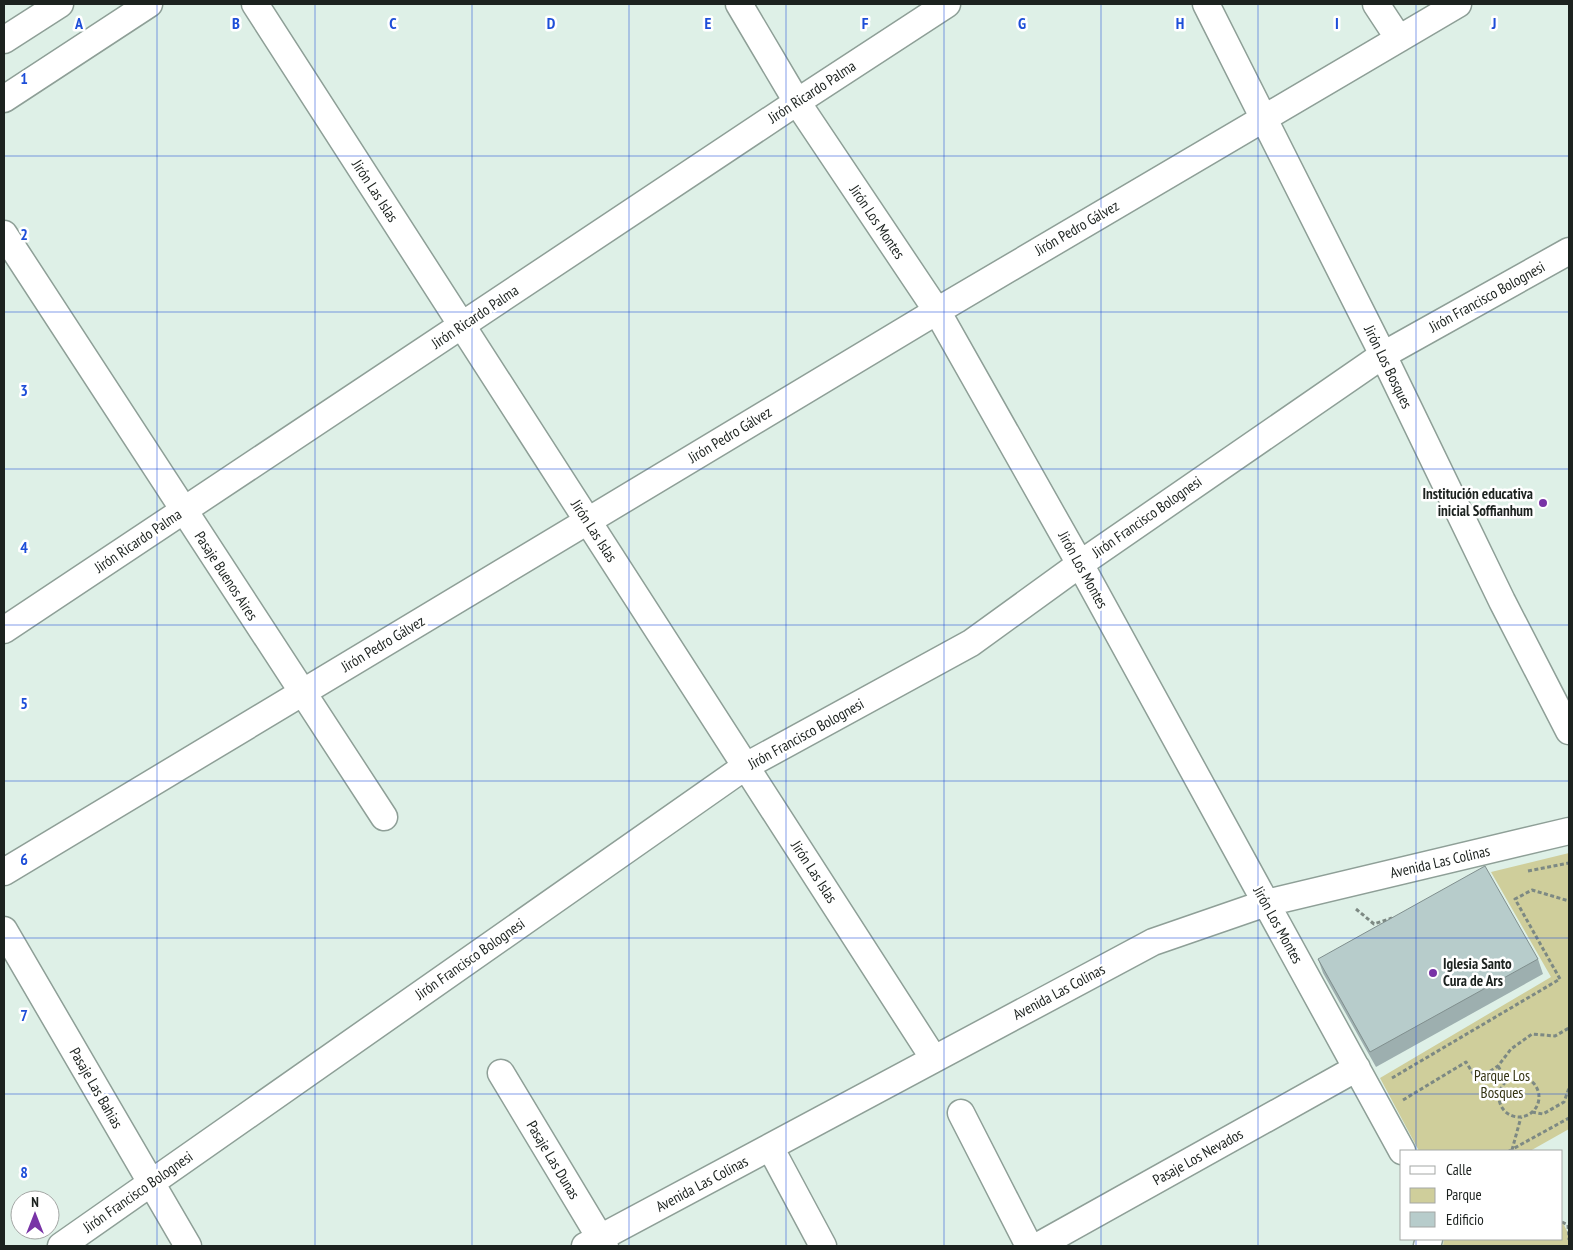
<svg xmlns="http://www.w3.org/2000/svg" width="1573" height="1250" viewBox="0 0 1573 1250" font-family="'PT Sans Narrow',sans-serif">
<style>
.green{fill:#cfce9b}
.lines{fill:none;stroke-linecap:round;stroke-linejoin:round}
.minor-casing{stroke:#8e9f97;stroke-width:29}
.path{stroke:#7d8983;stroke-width:3;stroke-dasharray:4 2.5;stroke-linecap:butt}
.minor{stroke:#fff;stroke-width:26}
.wall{fill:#9dafaf}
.building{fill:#b7cccb;stroke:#808f8e}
.grid{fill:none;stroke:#1d4ed8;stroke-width:1;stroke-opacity:0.55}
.poi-dot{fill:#7833a6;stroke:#fff;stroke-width:2}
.labels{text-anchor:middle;stroke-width:5;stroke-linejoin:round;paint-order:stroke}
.street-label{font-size:15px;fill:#1c221f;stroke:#fff}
.poi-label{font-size:15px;font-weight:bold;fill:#1c221f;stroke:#fff;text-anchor:end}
.park-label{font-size:15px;fill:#343312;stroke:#fff}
.grid-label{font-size:16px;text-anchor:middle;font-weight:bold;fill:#1d4ed8;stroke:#fff;stroke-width:5;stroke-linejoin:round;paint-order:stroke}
</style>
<rect width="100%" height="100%" fill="#def0e7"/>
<!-- green -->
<path class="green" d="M1569,853V1129L1530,1151H1419L1380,1078L1551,977L1491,872Z
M1562,1221L1569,1235V1246H1443L1444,1239H1562Z"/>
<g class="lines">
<!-- minor casing -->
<g class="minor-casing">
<path id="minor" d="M255,4L934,1059
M739,4L797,102L937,311L1080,564L1402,1151
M1206,4L1383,355L1502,601L1569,731
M1376,4L1399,39
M4,40L60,4
M4,99L149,4
M4,234L384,817
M4,630L797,102L947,4
M4,872L937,311L1458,4
M4,930L188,1246
M501,1073L605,1246
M961,1113L1029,1246
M770,1147L823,1246
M61,1246L746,766L971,643L1080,564L1383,355L1569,251
M585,1246L1153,942L1266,903L1569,831
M1038,1246L1357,1068
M1427,1246L1429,1239"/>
</g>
<!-- path -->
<path class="path" d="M1528,871L1569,863
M1356,909L1374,924L1392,918
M1498,1066L1507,1081
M1499 1097a20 20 0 1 1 40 0a20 20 0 1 1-40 0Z
M1392,1078L1560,979L1515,899L1532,890L1569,901
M1403,1100L1466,1062L1477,1080L1498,1066L1511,1049L1532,1034L1555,1036L1569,1028
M1532,1112L1543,1114L1564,1102L1569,1088
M1512,1150L1521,1117
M1509,1151L1569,1118
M1562,1222L1568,1225L1569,1240"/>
<!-- minor -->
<use href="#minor" class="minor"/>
</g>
<!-- wall -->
<path class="wall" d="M1318,959H1538L1543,974L1376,1067L1323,973Z"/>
<!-- building -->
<path class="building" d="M1485,866L1538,959L1370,1052L1318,959Z"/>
<!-- grid -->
<path class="grid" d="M157,4V1246M315,4V1246M472,4V1246M629,4V1246M786,4V1246M944,4V1246M1101,4V1246M1258,4V1246M1416,4V1151M4,156H1569M4,312H1569M4,469H1569M4,625H1569M4,781H1569M4,938H1569M4,1094H1569M1416,1239V1246"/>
<!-- markers -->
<g class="poi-dot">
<circle cx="1543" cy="503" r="5"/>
<circle cx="1433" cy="973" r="5"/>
</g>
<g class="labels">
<!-- street labels -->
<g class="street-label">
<text transform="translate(812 92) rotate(-33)" y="5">Jirón Ricardo Palma</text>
<text transform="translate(375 191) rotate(57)" y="5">Jirón Las Islas</text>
<text transform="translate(877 222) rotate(56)" y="5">Jirón Los Montes</text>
<text transform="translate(1077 228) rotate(-30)" y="5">Jirón Pedro Gálvez</text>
<text transform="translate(1487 297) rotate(-29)" y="5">Jirón Francisco Bolognesi</text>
<text transform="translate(475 317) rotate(-34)" y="5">Jirón Ricardo Palma</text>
<text transform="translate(1388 367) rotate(64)" y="5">Jirón Los Bosques</text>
<text transform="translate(730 435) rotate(-31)" y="5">Jirón Pedro Gálvez</text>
<text transform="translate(1147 517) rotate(-35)" y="5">Jirón Francisco Bolognesi</text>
<text transform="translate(594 531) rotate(57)" y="5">Jirón Las Islas</text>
<text transform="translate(138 541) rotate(-34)" y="5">Jirón Ricardo Palma</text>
<text transform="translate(1083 570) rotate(61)" y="5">Jirón Los Montes</text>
<text transform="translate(226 576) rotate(57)" y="5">Pasaje Buenos Aires</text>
<text transform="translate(383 644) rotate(-31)" y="5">Jirón Pedro Gálvez</text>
<text transform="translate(806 734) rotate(-29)" y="5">Jirón Francisco Bolognesi</text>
<text transform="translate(1440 862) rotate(-13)" y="5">Avenida Las Colinas</text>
<text transform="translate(814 872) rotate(57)" y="5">Jirón Las Islas</text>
<text transform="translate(1278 925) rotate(61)" y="5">Jirón Los Montes</text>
<text transform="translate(470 959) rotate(-35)" y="5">Jirón Francisco Bolognesi</text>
<text transform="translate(1059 992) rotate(-28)" y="5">Avenida Las Colinas</text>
<text transform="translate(96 1088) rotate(60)" y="5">Pasaje Las Bahias</text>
<text transform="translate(1198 1157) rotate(-29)" y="5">Pasaje Los Nevados</text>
<text transform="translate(553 1160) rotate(59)" y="5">Pasaje Las Dunas</text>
<text transform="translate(702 1184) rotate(-28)" y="5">Avenida Las Colinas</text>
<text transform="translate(138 1192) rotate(-35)" y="5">Jirón Francisco Bolognesi</text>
</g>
<!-- poi labels -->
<g class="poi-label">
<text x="1533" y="499">Institución educativa<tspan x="1533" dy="17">inicial Soffianhum</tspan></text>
<text x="1443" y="969" text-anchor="start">Iglesia Santo<tspan x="1443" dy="17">Cura de Ars</tspan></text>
</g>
<!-- park labels -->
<g class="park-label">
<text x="1502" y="1081">Parque Los<tspan x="1502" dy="17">Bosques</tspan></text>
</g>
</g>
<g class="grid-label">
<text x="79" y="29">A</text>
<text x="236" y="29">B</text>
<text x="393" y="29">C</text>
<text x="551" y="29">D</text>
<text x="708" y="29">E</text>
<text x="865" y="29">F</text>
<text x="1022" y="29">G</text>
<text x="1180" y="29">H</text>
<text x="1337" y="29">I</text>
<text x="1494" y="29">J</text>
<text x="24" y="84">1</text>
<text x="24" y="240">2</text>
<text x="24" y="396">3</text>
<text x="24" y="553">4</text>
<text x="24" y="709">5</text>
<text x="24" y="865">6</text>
<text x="24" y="1021">7</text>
<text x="24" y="1178">8</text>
</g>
<!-- border -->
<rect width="1573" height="1250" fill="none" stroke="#1c221f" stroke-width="10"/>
<!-- legend -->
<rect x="1400" y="1150" width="162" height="90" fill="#ffffff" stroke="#a4a7a5"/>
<rect x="1410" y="1166" width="25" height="8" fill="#ffffff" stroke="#a4a7a5"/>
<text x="1446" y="1175" font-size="15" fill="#1c221f">Calle</text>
<rect x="1410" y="1188" width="25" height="15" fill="#cfce9b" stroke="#a4a7a5"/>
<text x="1446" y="1200" font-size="15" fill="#1c221f">Parque</text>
<rect x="1410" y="1212" width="25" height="15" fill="#b7cccb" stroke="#a4a7a5"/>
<text x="1446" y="1225" font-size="15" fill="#1c221f">Edificio</text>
<!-- north arrow -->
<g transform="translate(35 1215)"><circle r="24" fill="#ffffff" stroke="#a4a7a5"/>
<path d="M0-4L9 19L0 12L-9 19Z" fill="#7833a6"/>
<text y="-8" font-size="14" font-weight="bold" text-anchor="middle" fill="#1c221f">N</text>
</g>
</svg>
